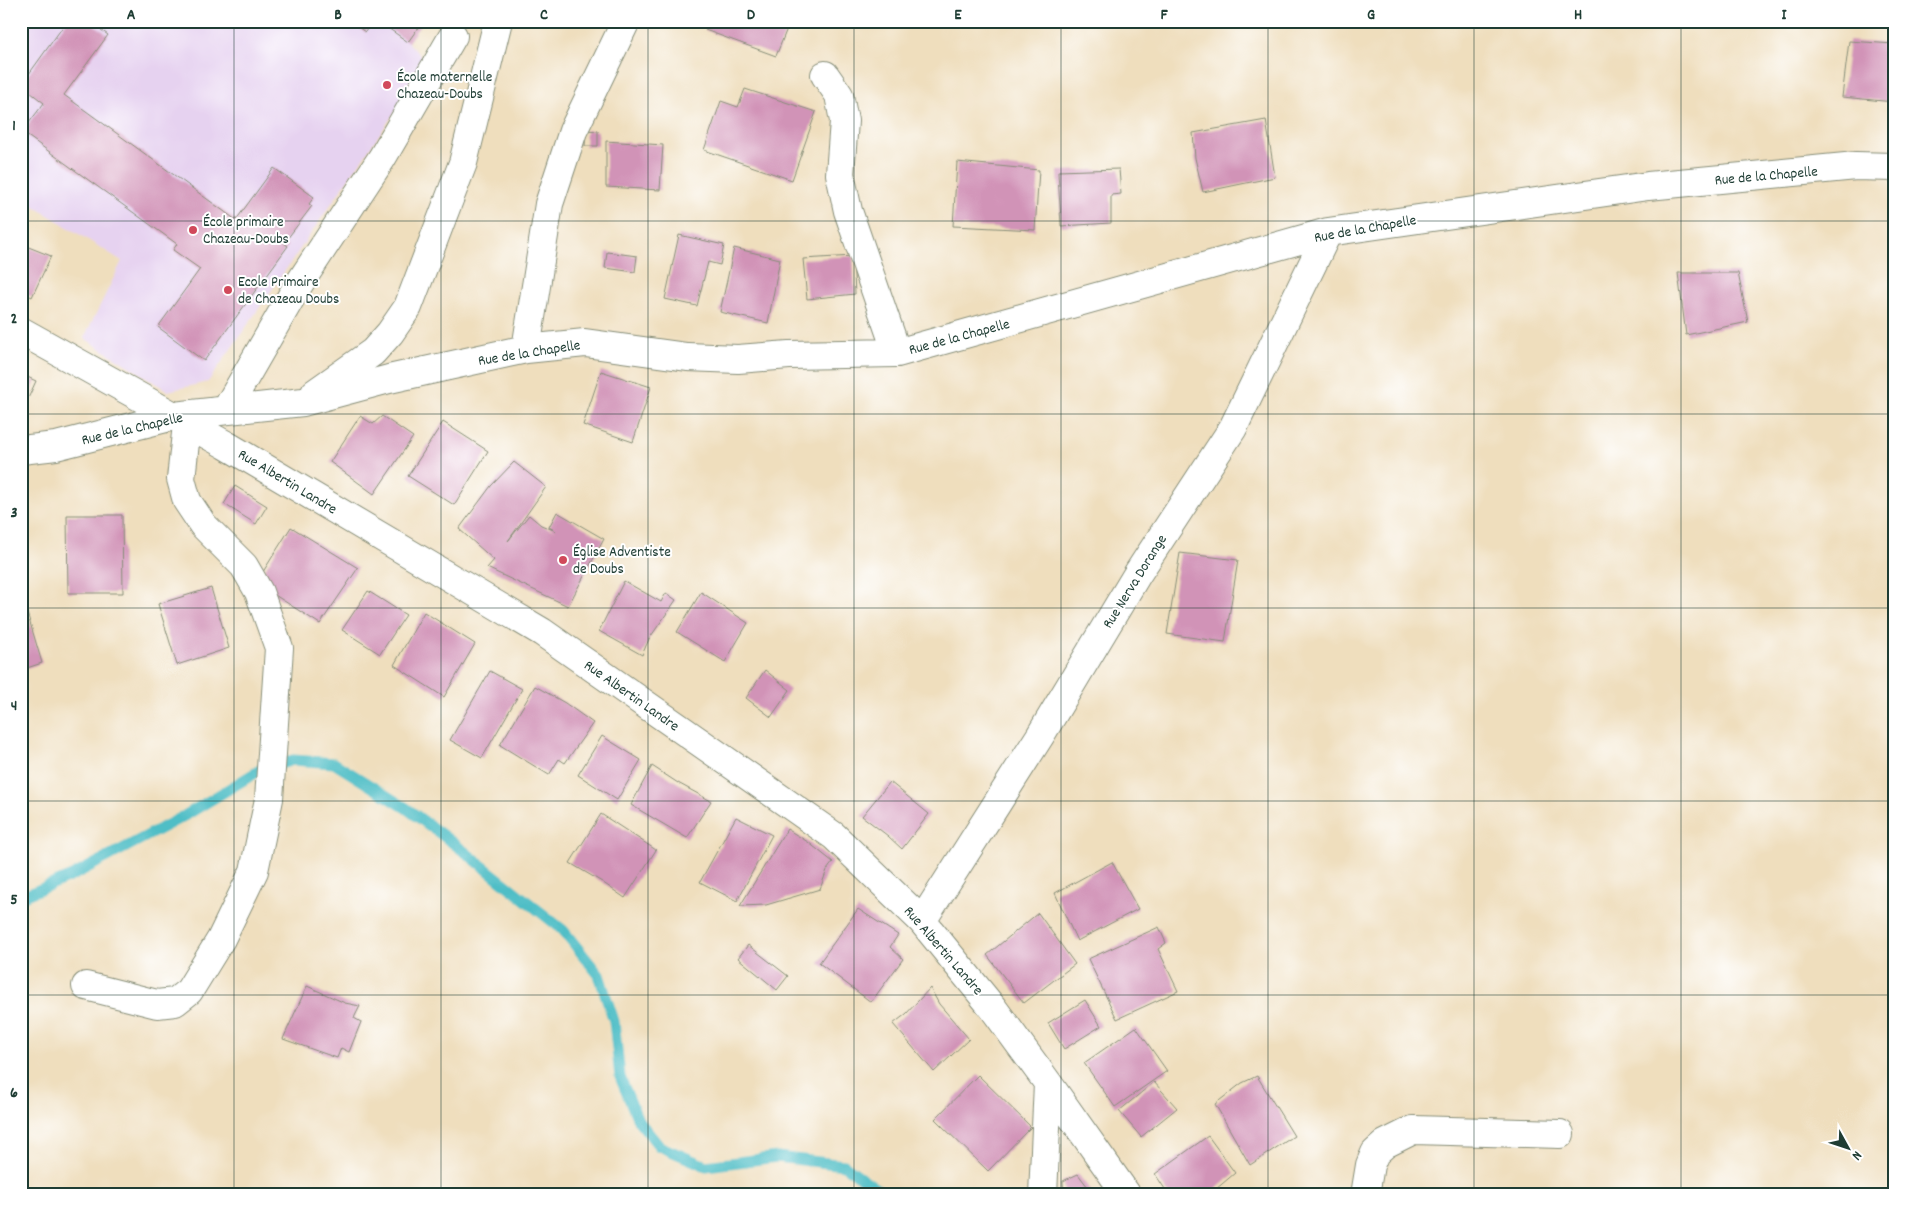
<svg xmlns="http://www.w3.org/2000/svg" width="1915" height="1216" viewBox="0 0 1915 1216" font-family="Dekko,sans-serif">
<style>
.built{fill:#e6d2f0}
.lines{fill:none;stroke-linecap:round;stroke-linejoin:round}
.stream{stroke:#50bec6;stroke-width:11}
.building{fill:#d193b7}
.minor-casing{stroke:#878e78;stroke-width:30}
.minor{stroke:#fff;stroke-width:28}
.grid{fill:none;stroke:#1f3d34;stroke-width:1;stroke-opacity:0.55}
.poi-dot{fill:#d1495b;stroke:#fff;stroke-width:2}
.labels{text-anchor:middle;stroke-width:4;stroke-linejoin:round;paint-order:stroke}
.poi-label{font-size:15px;fill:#1f3d34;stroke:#fff;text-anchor:start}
.street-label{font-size:15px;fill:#1f3d34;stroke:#fff}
.neatline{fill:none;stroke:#1f3d34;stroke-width:2}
.grid-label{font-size:16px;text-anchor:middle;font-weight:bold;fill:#1f3d34}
</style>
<rect width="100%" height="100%" fill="#fff"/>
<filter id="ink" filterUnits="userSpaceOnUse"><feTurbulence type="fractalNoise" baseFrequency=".02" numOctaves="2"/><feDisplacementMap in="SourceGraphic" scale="10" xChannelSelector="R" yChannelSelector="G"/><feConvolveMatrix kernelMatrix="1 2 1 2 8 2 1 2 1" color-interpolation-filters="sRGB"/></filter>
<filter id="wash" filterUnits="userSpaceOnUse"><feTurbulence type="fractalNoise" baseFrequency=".0096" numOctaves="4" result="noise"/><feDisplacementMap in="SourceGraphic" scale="20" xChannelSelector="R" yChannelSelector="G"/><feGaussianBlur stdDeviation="1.12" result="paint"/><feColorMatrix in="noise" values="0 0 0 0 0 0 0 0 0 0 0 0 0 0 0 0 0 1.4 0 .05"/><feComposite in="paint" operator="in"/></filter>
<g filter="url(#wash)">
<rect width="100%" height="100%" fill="#efdebd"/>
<!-- built -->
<path class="built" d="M21,21H423L408,42L425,61L397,109L208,382L168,391L84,338L122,261L21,198Z"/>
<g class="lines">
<!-- stream -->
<path class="stream" d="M21,897L72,876L186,815L260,770L293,760L334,763L406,808L465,852L563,930L599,975L614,1021L620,1077L638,1120L659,1146L706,1166L777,1157L844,1165L885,1195"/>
</g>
<g id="blocks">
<!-- building -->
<path class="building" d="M67,21H89L108,35L64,95L236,220L274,168L314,197L309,204L312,206L284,243L288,246L204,361L158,327L200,269L173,250L177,244L22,132L44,103L21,85Z
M342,21H373L365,32L351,22L348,26Z
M378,21H423L408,42Z
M709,21H790L776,56L705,30Z
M1849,41L1894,44V102L1842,97Z
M745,89L816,112L792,180L704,150L721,101L738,107Z
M1266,120L1275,177L1203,192L1195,158L1193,133Z
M586,130L598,131V146H585Z
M606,141L663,145L660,190L606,187Z
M957,162L1039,170L1035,230L953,226Z
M1119,169L1121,194L1111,195V223L1061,226L1058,171Z
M679,235L724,245L720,265L708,262L697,306L665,299Z
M21,244L51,256L32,297L21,292Z
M734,248L780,259L768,323L720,312Z
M607,252L637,256L635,272L605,268Z
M853,256L855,294L807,299L803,259Z
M1678,273H1738L1748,322L1686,335Z
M601,371L651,387L633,442L583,425Z
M21,374L36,381L25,405L21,403Z
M360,416L373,424L382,416L413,437L374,494L330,462Z
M443,422L488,451L454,505L408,476Z
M514,462L546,487L508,541L529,515L541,525L556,531L549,527L557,512L604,539L568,606L487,568L494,560L459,529L491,486Z
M235,486L267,506L256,524L224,504Z
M67,515H122L123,593H68Z
M291,527L358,568L320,624L256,583Z
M1180,553L1238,560L1225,642L1167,634Z
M624,581L661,602L666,593L676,600L649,639L642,655L599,631Z
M211,588L229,648L177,665L158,604Z
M368,591L406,615L380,654L342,630Z
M701,592L748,623L725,662L677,632Z
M21,599H23L42,663L21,670Z
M424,612L475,644L444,697L394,665Z
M765,670L790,690L771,717L746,698Z
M490,671L522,689L482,758L450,740Z
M535,686L565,703L593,723L565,763L559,759L549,775L500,745Z
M602,736L641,760L617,800L578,775Z
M652,766L678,783L711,801L687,838L631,805Z
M890,782L929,814L902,849L888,836L862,816Z
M601,814L656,850L625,898L602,882L570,863Z
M736,817L772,835L737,901L700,882Z
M787,829L808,842L833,862L827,870L820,889L766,905L740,906Z
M1112,862L1138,909L1077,941L1055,893Z
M858,909L898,935L890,947L903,959L871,1002L819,963Z
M1038,913L1075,964L1024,1003L987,955Z
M1159,927L1166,943L1158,949L1178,991L1117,1019L1088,959Z
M748,945L788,976L777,990L738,958Z
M307,986L345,1003L360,1006L354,1018L361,1022L349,1052L341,1048L337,1058L283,1039Z
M930,988L939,1004L969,1039L934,1072L893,1024L906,1014Z
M1085,1000L1101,1026L1064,1049L1048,1023Z
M1136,1027L1167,1071L1115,1107L1084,1063Z
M978,1075L1031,1127L988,1171L935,1119Z
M1257,1076L1294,1136L1250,1165L1215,1104L1242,1083Z
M1154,1082L1177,1108L1141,1137L1119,1111Z
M1208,1136L1235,1173L1209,1195H1169L1155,1174Z
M1078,1174L1094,1195H1064L1063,1181Z"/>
</g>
</g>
<g filter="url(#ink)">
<use href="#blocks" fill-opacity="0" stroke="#878e78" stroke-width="1"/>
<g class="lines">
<!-- minor casing -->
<g class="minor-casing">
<path id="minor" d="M825,75L839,95L844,121L840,174L848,211L897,353
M21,331L226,445L542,632L834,836L922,921L993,1008L1048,1083L1127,1195
M526,349L549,204L573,131L626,21
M315,393L373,352L390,333L408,307L463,163L498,21
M226,410L297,287L382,158L453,36
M21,450L56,446L174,416L303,402L389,379L526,349L585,343L687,357L738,359L789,355L897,353L1328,232L1648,186L1856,166L1894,167
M922,921L1040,736L1138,573L1233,428L1328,232
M86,986L157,1004L175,1002L189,991L221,939L254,871L269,799L279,648L259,592L244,566L203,525L187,501L181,479L187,424
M1043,1195L1048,1083
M1365,1195L1370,1165L1375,1153L1385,1144L1413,1130L1560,1134"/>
</g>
<!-- minor -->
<use href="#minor" class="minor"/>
</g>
</g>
<!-- grid -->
<path class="grid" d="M234,21V1195M441,21V1195M648,21V1195M854,21V1195M1061,21V1195M1268,21V1195M1474,21V1195M1681,21V1195M21,221H1894M21,414H1894M21,608H1894M21,801H1894M21,995H1894"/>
<!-- markers -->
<g class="poi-dot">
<circle cx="387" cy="85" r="5"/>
<circle cx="193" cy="230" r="5"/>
<circle cx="228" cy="290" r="5"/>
<circle cx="563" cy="560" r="5"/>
</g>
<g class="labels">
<!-- poi labels -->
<g class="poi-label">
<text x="397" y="81">École maternelle<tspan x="397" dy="17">Chazeau-Doubs</tspan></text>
<text x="203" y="226">École primaire<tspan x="203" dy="17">Chazeau-Doubs</tspan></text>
<text x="238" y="286">Ecole Primaire<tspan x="238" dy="17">de Chazeau Doubs</tspan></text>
<text x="573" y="556">Église Adventiste<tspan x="573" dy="17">de Doubs</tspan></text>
</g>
<!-- street labels -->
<g class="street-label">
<text transform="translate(1766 175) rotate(-5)" y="5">Rue de la Chapelle</text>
<text transform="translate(1365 228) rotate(-10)" y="5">Rue de la Chapelle</text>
<text transform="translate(959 336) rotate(-15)" y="5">Rue de la Chapelle</text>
<text transform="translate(529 352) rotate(-9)" y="5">Rue de la Chapelle</text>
<text transform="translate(132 428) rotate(-13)" y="5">Rue de la Chapelle</text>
<text transform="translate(288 481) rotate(31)" y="5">Rue Albertin Landre</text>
<text transform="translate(1134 581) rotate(-58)" y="5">Rue Nerva Dorange</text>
<text transform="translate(632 695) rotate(35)" y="5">Rue Albertin Landre</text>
<text transform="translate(944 950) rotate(49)" y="5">Rue Albertin Landre</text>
</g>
</g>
<!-- margin -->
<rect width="1915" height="1216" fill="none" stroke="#fff" stroke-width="55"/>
<!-- north arrow -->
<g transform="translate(1848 1148) rotate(130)" stroke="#ffffff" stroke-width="4" paint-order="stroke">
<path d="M0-4L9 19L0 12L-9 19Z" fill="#1f3d34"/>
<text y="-8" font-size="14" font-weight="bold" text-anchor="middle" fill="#1f3d34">N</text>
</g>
<rect x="28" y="28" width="1860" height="1160" class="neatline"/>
<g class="grid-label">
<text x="131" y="19">A</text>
<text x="338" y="19">B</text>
<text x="544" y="19">C</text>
<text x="751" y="19">D</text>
<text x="958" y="19">E</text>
<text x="1164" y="19">F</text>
<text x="1371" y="19">G</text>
<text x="1578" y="19">H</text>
<text x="1784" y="19">I</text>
<text x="14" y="130">1</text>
<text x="14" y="323">2</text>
<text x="14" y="517">3</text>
<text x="14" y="710">4</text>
<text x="14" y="904">5</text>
<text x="14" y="1097">6</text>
</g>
</svg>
